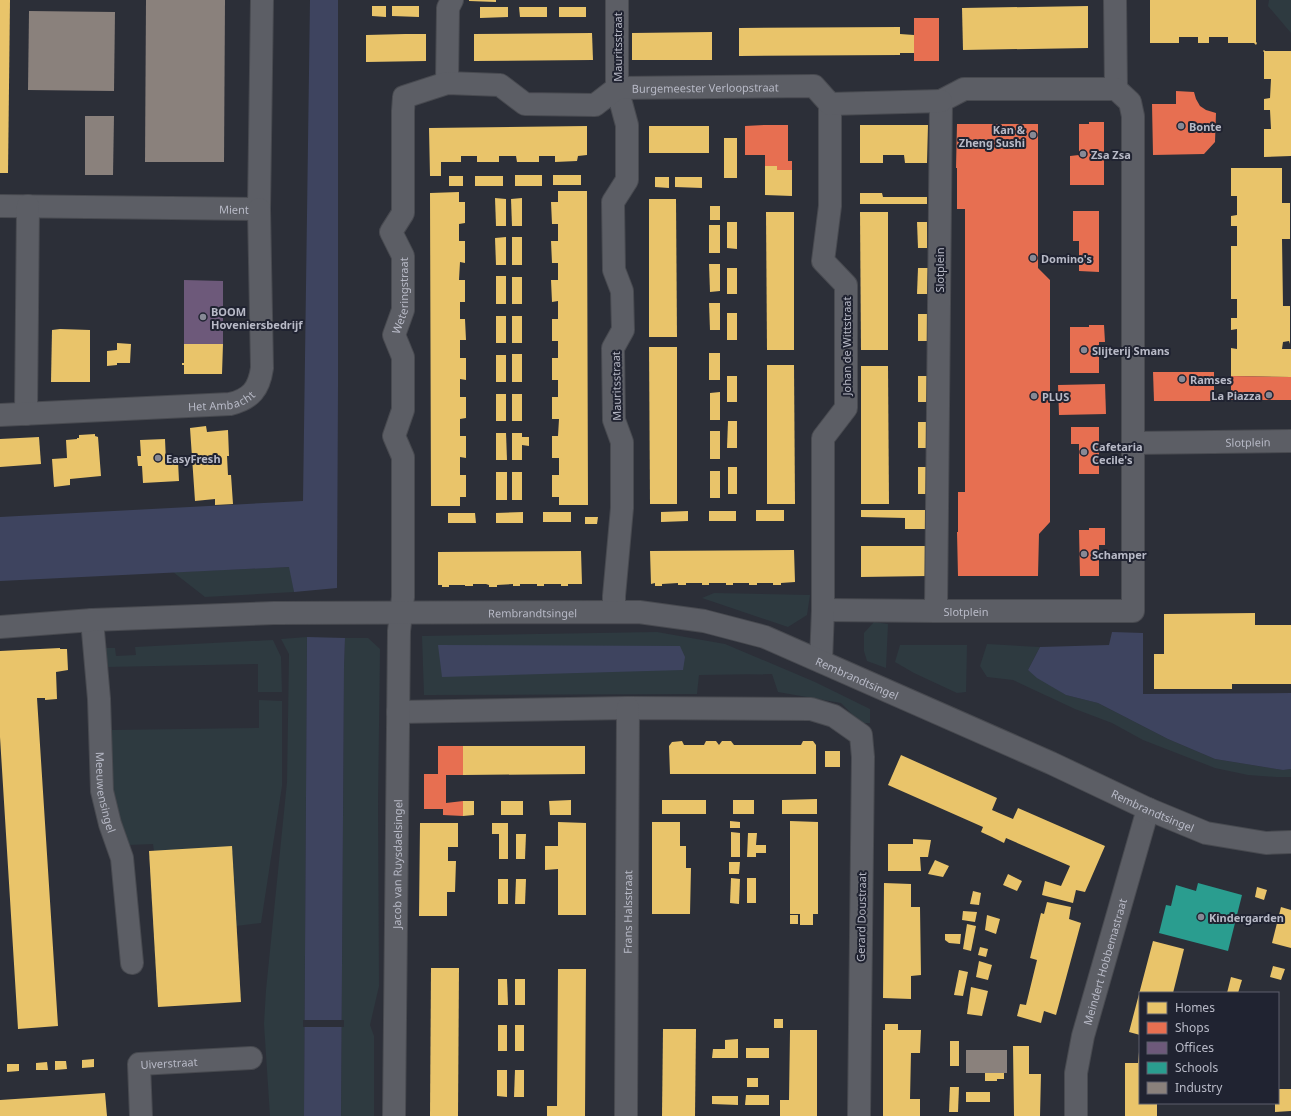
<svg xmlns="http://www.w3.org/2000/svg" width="1291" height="1116" viewBox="0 0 1291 1116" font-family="'Noto Sans',sans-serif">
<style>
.green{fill:#2e3a40}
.water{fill:#3e445f}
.pier{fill:#2c2f38}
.homes{fill:#e9c46a}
.shops{fill:#e76f51}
.offices{fill:#6d597a}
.schools{fill:#2a9d8f}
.industry{fill:#8a817c}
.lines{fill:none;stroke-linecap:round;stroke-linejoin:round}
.minor-casing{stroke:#484a50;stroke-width:24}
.tertiary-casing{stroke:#484a50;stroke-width:24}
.minor{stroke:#5c5e65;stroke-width:22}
.tertiary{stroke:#5c5e65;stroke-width:22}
.poi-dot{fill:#878995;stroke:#202331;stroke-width:1.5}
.labels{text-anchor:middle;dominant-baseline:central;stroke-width:4;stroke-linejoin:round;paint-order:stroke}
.street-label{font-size:11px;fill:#b8bac7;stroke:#202331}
.poi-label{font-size:11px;font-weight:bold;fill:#b8bac7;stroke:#202331;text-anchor:start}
</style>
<rect width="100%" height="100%" fill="#2c2f38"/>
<g class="green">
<path d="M1269,0h22v33l-23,-27z"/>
<path d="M290,567l4,25 -89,5 -32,-25z"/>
<path d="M714,593l96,2 -3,20 -19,12 -86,-29z"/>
<path d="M874,622l14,2 -2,44 -19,-7 -3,-10v-18z"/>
<path d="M657,632l68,12 90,38 55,27v14h-9l-20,-20 -63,-11 -6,-18 -73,1 -2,19 -273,1 -2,-59z"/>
<path d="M307,637l-3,479h-34l-6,-92 2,-34 21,-208 2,-128 -8,-15z"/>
<path d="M345,638h23l12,11 -2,155 1,182 -9,39 4,11v80h-33l3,-449z"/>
<path d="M273,640l8,17 1,35h-24v-28l-152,3v-19h9l1,8 20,-1 -1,-8z"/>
<path d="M987,644l53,3 -12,23 38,25 32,8 70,36 47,20 68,11 8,-1v8h-15l-28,-2 -33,-7 -72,-28 -31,-17 -37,-14 -62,-29 -26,-3 -7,-11z"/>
<path d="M900,645h67l-1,47 -9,1 -43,-20 -19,-11z"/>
<path d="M259,700l23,1v85l-21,137 -25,3 -82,-75 -1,-7 -24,1 -17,-33 -1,-82 148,-2z"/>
</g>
<g class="water">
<path d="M310,0h28v386l-1,202 -43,4 -5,-25 -289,14v-64l303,-16z"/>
<path d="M1112,632l31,1v61l148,-1v76l-8,1 -68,-11 -47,-20 -70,-36 -32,-8 -29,-17 -9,-8 12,-23 69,-2z"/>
<path d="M307,637l38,1 -1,29 -3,449h-37z"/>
<path d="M438,645l242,1 5,11 -2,13 -241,7z"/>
</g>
<rect class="pier" x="303" y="1020" width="41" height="7"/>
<g class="homes">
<path d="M0,0h10l-2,173h-8z"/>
<path d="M469,0h27v2l-27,-1z"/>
<path d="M1150,0h106v42l1,1 -1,2 -2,-2h-26v-6h-19v6h-11v-6h-19v6h-29z"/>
<path d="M372,6h14v11l-14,-1z"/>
<path d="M392,6h27v11l-27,-1z"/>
<path d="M1088,6v42l-125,2 -1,-42z"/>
<path d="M480,7h28v10l-28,1z"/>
<path d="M519,7h28v10h-27z"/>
<rect x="559" y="7" width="27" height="10"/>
<path d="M900,27v7l14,1v18h-14v2l-161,1v-28z"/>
<path d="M712,32v28h-80v-27z"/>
<path d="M592,33l1,27 -119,1v-27z"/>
<path d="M405,34h21v27l-60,1v-27z"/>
<path d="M1264,50l1,1h26v105l-27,1v-28h7l-1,-19h-6v-11l6,-1 1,-19h-7v-27l-1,-1z"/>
<path d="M860,125h68l-1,38h-22l-1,-8h-21v8h-23z"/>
<path d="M587,126v29l-9,1 -1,5 -22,1v-6h-16v6h-22l-1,-6h-17v6h-22v-6h-16v6h-20v14h-11l-1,-48z"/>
<rect x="649" y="126" width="60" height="27"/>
<rect x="724" y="138" width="13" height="40"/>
<path d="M765,166h12v4h15v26l-27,-1z"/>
<path d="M1231,168h51v35h8v36h-8l1,67h7v38l-1,-3 -6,1 -1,7h9v28l-60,-1v-28l6,1v-20l-6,1v-12h6v-19h-6v-53h6v-20h-6v-10l6,-1v-19h-6z"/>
<rect x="515" y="175" width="27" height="11"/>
<rect x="553" y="175" width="28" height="10"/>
<rect x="449" y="176" width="14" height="10"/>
<rect x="475" y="176" width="28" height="10"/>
<path d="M655,177h14v11l-14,-1z"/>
<path d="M675,177h27v11l-27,-1z"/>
<path d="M558,191h29l1,314h-29v-8h-7v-22h7v-17h-7v-22h6l1,-17h-7v-22h6v-17h-6v-22h6v-17h-6v-22h6v-18l-6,1 -1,-22h7v-17h-6l-1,-22h7v-17h-6l-1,-22h7z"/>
<path d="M459,192v10h6v21l-6,1v17h6v22l-5,-1 -1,18h6v22h-5v17h5l1,21h-6v18h6v22l-6,-1v18h6v21l-6,1v17h6v22l-6,-1v18h6v22h-6v9h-29l-1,-313z"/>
<path d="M860,193h22l1,4h44v7h-67z"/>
<path d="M495,198l11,1v27h-10z"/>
<path d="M522,198v28h-10l-1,-27z"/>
<path d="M649,199h27l1,138h-28z"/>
<rect x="710" y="206" width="10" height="14"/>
<path d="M766,212h28v138h-27z"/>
<path d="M860,212h28v138h-27z"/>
<path d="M727,222h10v27l-10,-1z"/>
<path d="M917,222h10v26h-9z"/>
<rect x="709" y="225" width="11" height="28"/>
<path d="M506,237v28h-10l-1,-27z"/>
<rect x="512" y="237" width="10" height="28"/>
<path d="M709,264h11v27l-10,1z"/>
<rect x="727" y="268" width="10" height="26"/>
<path d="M918,268h10l-1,26h-10z"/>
<rect x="496" y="276" width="10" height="28"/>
<rect x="512" y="277" width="10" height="27"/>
<path d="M709,303h11v27h-10z"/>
<rect x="727" y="313" width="10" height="27"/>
<rect x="918" y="314" width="10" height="27"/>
<rect x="496" y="316" width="10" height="27"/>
<rect x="512" y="316" width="10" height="27"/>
<path d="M60,329l30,1v52h-39l1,-52z"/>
<path d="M117,343l14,1 -1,19h-13v2l-10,1v-15l10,-1z"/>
<path d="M184,344h39l-1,30h-38v-9h-2v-2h2z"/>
<path d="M649,347h28v157h-27z"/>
<rect x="709" y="353" width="11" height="27"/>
<rect x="512" y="354" width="10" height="28"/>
<rect x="496" y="355" width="10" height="27"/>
<path d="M767,365h27l1,139h-28z"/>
<path d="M861,366h27l1,138h-28z"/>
<rect x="727" y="376" width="10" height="26"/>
<rect x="918" y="376" width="10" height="26"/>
<path d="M720,392v28h-10v-27z"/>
<rect x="496" y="394" width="10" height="27"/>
<rect x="512" y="394" width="10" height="27"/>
<path d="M728,421h9v27h-10z"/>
<rect x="918" y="422" width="10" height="26"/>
<path d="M206,426l1,6 21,-2 1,26h-2l1,19h3l2,29 -18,1v-6l-20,2 -5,-73z"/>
<rect x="710" y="431" width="10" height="28"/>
<path d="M496,433h10l1,27h-11z"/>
<path d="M512,433h10v4h7v9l-7,-1v15h-10z"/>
<path d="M95,434v2l3,1 3,39 -31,3v6l-16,2 -2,-28 15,-1 -1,-18 11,-1v-1h2v-3z"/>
<path d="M39,437l2,27 -41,3v-28z"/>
<path d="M165,439l1,23 12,-1 1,20 -36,2 -1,-17h-4l-1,-10h4l-1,-16z"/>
<rect x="728" y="467" width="9" height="27"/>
<rect x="918" y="467" width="10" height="27"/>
<rect x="710" y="471" width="10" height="27"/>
<rect x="496" y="472" width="11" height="28"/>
<rect x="512" y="472" width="10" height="28"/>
<rect x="756" y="510" width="28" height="11"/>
<path d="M861,510h67v19h-23v-11l-44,-1z"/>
<path d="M688,511v10l-27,1v-10z"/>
<rect x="709" y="511" width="27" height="10"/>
<path d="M523,512v11h-27v-10z"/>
<rect x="543" y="512" width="28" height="10"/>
<path d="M448,513h27l1,10h-28z"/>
<path d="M585,517h13l-1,7h-12z"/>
<path d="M861,546h67v30l-67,1z"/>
<path d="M794,550l1,32 -14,1v2h-8v-2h-16v2h-8v-2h-16v2h-7v-2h-17v2h-7v-2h-16v2h-8v-2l-16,1v2h-7v-3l-4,1 -1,-33z"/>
<path d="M581,551l1,33h-14v2h-7v-2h-17v2h-7v-2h-17v2h-7v-2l-16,1v2h-8v-2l-3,-1h-13v2h-8v-1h-16v2h-7v-2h-4v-33z"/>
<path d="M1255,613v12h36v59h-59v5h-78v-35h10v-40z"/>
<path d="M60,648v1h7l1,21 -12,2 1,27 -12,1v-2h-8l21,328 -40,3 -18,-292v-86z"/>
<path d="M682,741l2,4h20l2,-4h10l3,4 3,-4h9l3,4h67l2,-4h10l3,4v29h-146l-1,-28 3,-4z"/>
<path d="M463,746h122v28l-122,1z"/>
<rect x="825" y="751" width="15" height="16"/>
<path d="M901,755l96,43 -5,12 21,9 5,-11 87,38 -20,46 -9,-2 -3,13 -31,-8 3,-14 16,5 9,-20 -64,-28 -2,5 -12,-6 -11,-5 2,-5 -95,-42z"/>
<path d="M817,799v15h-35v-14z"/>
<path d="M571,800v15h-21l-1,-14z"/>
<rect x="662" y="800" width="44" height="14"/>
<rect x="733" y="800" width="21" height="14"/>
<path d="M463,801h11v14l-11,1z"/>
<rect x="501" y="801" width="22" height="14"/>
<path d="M730,821l10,1v6h-10z"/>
<path d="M790,821l28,1v92h-5v11h-13v-11h-10z"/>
<path d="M558,822l28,1v92h-28v-46l-13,1v-24h13z"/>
<path d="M652,822h28v24h6v22h5l-1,46h-38z"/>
<path d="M420,823h38v24h-10v14h8l-1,31h-8v24h-28z"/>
<path d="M492,823h16v36h-9v-25h-7z"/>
<path d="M731,832l9,1v24h-9z"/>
<path d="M748,833h9l-1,12h10v8h-10v4h-9z"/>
<path d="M516,834h10l-1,25h-9z"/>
<path d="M913,839l18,1 -3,17h-8l1,14h-33v-27h25z"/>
<path d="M232,846l9,156 -83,5 -9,-156z"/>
<path d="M935,860l14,6 -6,11 -15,-3z"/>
<path d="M729,862h11l-1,12h-10z"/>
<path d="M1008,874l14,7 -5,10 -14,-6z"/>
<path d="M731,878l9,1 -1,25 -9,-1z"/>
<rect x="747" y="878" width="9" height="25"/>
<rect x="498" y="879" width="10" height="25"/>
<path d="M516,879h10l-1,25h-10z"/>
<path d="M884,883l27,1v23h9l1,68 -10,1v23l-28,-1z"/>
<path d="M1257,887l10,3 -3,10 -9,-3z"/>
<path d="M973,891l8,2 -2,12 -9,-1z"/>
<path d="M1047,902l24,5 -2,12 12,4 -25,92 -12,-4 -3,12 -24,-7 3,-12 6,1 11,-45 -7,-2 11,-45 3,1z"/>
<path d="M1281,907l10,3v38l-19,-5z"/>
<path d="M963,911l14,1 -2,10 -13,-2z"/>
<rect x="790" y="915" width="8" height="9"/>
<path d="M987,915l13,4 -4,15 -11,-4z"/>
<path d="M967,924l9,2 -5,25 -8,-2z"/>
<path d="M945,934h16l-1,10 -11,-1 -4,-3z"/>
<path d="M1153,941l31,8 -11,44h-33v42l-11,-3z"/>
<path d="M980,947l8,2 -2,8 -8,-2z"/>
<path d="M979,961l13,4 -4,15 -12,-3z"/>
<path d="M1273,966l12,3 -4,11 -11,-3z"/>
<path d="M431,968h28l-1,148h-28z"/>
<path d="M558,969h28l-1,147h-38v-10h10z"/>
<path d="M959,970l9,2 -5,24 -9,-1z"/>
<path d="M1231,977l11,3 -4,13h-11z"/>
<path d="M498,979h9l1,26h-10z"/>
<rect x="515" y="979" width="10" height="26"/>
<path d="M971,987l17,4 -6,25 -15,-2z"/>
<rect x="774" y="1019" width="9" height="9"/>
<path d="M885,1024h13v6h23l-1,23h-9l-1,46h10v17h-37v-86h2z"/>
<rect x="498" y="1025" width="9" height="26"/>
<rect x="515" y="1025" width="9" height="26"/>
<path d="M663,1029h33l-1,87h-33z"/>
<path d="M790,1030h27v86h-37v-16h9z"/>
<path d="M738,1039v19h-26l1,-9h12v-9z"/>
<rect x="950" y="1041" width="9" height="25"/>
<path d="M1013,1046h16v28h12l-1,42h-26z"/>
<rect x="746" y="1048" width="23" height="10"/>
<path d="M1139,1052l1,51h17v13h-32v-53h13z"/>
<path d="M94,1059v8l-12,1v-8z"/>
<path d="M55,1061h11l1,8 -12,1z"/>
<path d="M47,1062l1,8h-12v-7z"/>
<path d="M7,1064h12v7l-12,1z"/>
<path d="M497,1070h10v27l-10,-1z"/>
<path d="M515,1070h9v27h-10z"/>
<path d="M985,1073h19v6h-7v2h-12z"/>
<rect x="747" y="1078" width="11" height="9"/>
<path d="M950,1087h9l-1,25h-9z"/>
<path d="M1278,1089h13v22l-16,1v-9h3z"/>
<rect x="966" y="1092" width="24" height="10"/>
<path d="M105,1093l2,23h-107v-16z"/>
<path d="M746,1095h23v10h-24z"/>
<path d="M712,1096h26v9l-26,-1z"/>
</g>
<g class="shops">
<rect x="914" y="18" width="25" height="43"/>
<path d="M1176,91l18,1 2,7 4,7 6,4 10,3 -1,29 -11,12 -51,1 -1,-51h24z"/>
<path d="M1089,122h15v63h-34v-29l9,-1v-31h10z"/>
<path d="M957,124h81v144l12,12v242l-11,12 -1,42h-80l-1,-44h1v-40h7v-283h-8v-41h-1z"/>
<path d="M764,125h24v36h4v9h-15v-4h-12v-11h-20v-29z"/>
<path d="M1073,211h26v61l-20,-1v-30h-6z"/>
<path d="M1089,325h15l1,17h-6v31h-29v-46h19z"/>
<path d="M1153,372h61v29h-60z"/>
<path d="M1231,376l60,1v23h-60z"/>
<path d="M1105,384l1,30 -47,1 -1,-30z"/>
<path d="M1071,427h28v47h-20v-30h-8z"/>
<path d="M1089,528h16v17h-6v31h-19l-1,-46h10z"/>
<path d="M438,746h25v29h-17v28l17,-2v15l-20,-1v-6h-19v-35h14z"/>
</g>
<path class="offices" d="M184,280l39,1v63h-39z"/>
<path class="schools" d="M1198,883l44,12 -14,56 -69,-18 7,-28 5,1 5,-21 20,6z"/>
<g class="industry">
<path d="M146,0h79l-1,162h-79z"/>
<path d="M29,11l86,1 -1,79 -86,-1z"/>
<path d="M85,116h29l-1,59h-28z"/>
<rect x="966" y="1050" width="41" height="23"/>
</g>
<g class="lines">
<g class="minor-casing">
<g id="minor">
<path d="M1115,0l1,89"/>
<path d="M447,83l1,-75 4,-8"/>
<path id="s1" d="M0,206l259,3 3,-209"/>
<path d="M26,414l2,-208"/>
<path id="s2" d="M0,415l230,-11c21,-5 29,-15 32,-36l-3,-159"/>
<path id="s3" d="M1134,443l157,-2"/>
<path id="s4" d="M823,610l113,1h197v-495l-3,-14 -14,-13h-152l-23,12 -5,510"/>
<path d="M614,612v-16l8,-88v-66l-8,-22 -1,-72 10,-18 -1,-39 -8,-21 -1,-68 14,-22v-55l-10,-37v-88"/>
<path id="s5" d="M92,620l7,79 3,92 8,33 12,34 10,105"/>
<path d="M821,661l2,-51v-172l23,-30v-123l-23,-24 7,-55v-102"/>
<path d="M398,712l230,-4 183,1 23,7 27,19 2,22 -4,359"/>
<path id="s6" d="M141,1116l-2,-52 112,-6"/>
<path id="s7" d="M394,1116l5,-485 4,-34v-140l-9,-21 9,-26v-53l-9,-22 9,-25v-54l-12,-24 12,-19v-102l1,-14 43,-14 53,2 25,19 70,1 22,-17 197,-2 16,18 111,-3"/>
<path id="s8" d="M626,1116l2,-408"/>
<path id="s9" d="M1076,1116v-43l7,-37 65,-227"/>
</g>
</g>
<g class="tertiary-casing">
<g id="tertiary">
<path id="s10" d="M0,627l92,-7 182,-7 365,-1 65,9 61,16 286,126 97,46 58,24 60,10 25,-1"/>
</g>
</g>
<use href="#minor" class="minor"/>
<use href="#tertiary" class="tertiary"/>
</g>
<g class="poi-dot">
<circle cx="1181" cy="126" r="4"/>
<circle cx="1033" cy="135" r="4"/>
<circle cx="1083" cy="154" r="4"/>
<circle cx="1033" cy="258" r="4"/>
<circle cx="203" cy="317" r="4"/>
<circle cx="1084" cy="350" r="4"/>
<circle cx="1182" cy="379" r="4"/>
<circle cx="1269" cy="395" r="4"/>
<circle cx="1034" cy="396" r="4"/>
<circle cx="1084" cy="452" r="4"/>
<circle cx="158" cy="458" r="4"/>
<circle cx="1084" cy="554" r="4"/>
<circle cx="1201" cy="917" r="4"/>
</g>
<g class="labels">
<g class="street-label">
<text transform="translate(617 47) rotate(-90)">Mauritsstraat</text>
<text stroke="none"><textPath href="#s7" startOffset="1348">Burgemeester Verloopstraat</textPath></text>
<text stroke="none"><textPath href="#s1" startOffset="234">Mient</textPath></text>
<text transform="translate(939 270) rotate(-90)">Slotplein</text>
<text stroke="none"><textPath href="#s7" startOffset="827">Weteringstraat</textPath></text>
<text transform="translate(846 346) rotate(-90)">Johan de Wittstraat</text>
<text transform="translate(616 386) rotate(-91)">Mauritsstraat</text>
<text stroke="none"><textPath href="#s2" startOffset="222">Het Ambacht</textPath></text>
<text stroke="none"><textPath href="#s3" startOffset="114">Slotplein</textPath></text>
<text stroke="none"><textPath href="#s4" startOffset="143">Slotplein</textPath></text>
<text stroke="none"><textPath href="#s10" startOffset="533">Rembrandtsingel</textPath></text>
<text stroke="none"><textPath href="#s10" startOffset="869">Rembrandtsingel</textPath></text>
<text stroke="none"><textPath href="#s5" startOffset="173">Meeuwensingel</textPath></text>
<text stroke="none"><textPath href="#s10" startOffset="1193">Rembrandtsingel</textPath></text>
<text stroke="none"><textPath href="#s7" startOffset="252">Jacob van Ruysdaelsingel</textPath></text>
<text stroke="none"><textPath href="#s8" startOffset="204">Frans Halsstraat</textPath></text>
<text transform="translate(861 917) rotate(-89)">Gerard Doustraat</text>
<text stroke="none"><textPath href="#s9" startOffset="158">Meindert Hobbemastraat</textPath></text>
<text stroke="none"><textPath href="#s6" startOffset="82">Uiverstraat</textPath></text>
</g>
<g class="poi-label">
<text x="1189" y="126">Bonte</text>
<text x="1025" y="129" text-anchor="end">Kan &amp;<tspan x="1025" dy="13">Zheng Sushi</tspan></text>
<text x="1091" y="154">Zsa Zsa</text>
<text x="1041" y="258">Domino's</text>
<text x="211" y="311">BOOM<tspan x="211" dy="13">Hoveniersbedrijf</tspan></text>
<text x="1092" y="350">Slijterij Smans</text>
<text x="1190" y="379">Ramses</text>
<text x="1261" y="395" text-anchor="end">La Piazza</text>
<text x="1042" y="396">PLUS</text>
<text x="1092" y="446">Cafetaria<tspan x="1092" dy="13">Cecile's</tspan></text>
<text x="166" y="458">EasyFresh</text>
<text x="1092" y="554">Schamper</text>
<text x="1209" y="917">Kindergarden</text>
</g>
</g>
<rect x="1139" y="992" width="140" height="112" fill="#202331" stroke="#5d5f6d"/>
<rect x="1147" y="1002" width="20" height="12" fill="#e9c46a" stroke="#5d5f6d"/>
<text x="1175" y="1012" font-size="12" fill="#b8bac7">Homes</text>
<rect x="1147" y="1022" width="20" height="12" fill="#e76f51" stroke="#5d5f6d"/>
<text x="1175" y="1032" font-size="12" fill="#b8bac7">Shops</text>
<rect x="1147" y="1042" width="20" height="12" fill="#6d597a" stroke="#5d5f6d"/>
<text x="1175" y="1052" font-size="12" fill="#b8bac7">Offices</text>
<rect x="1147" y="1062" width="20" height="12" fill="#2a9d8f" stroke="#5d5f6d"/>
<text x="1175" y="1072" font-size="12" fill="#b8bac7">Schools</text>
<rect x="1147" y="1082" width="20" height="12" fill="#8a817c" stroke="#5d5f6d"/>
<text x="1175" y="1092" font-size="12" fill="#b8bac7">Industry</text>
</svg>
